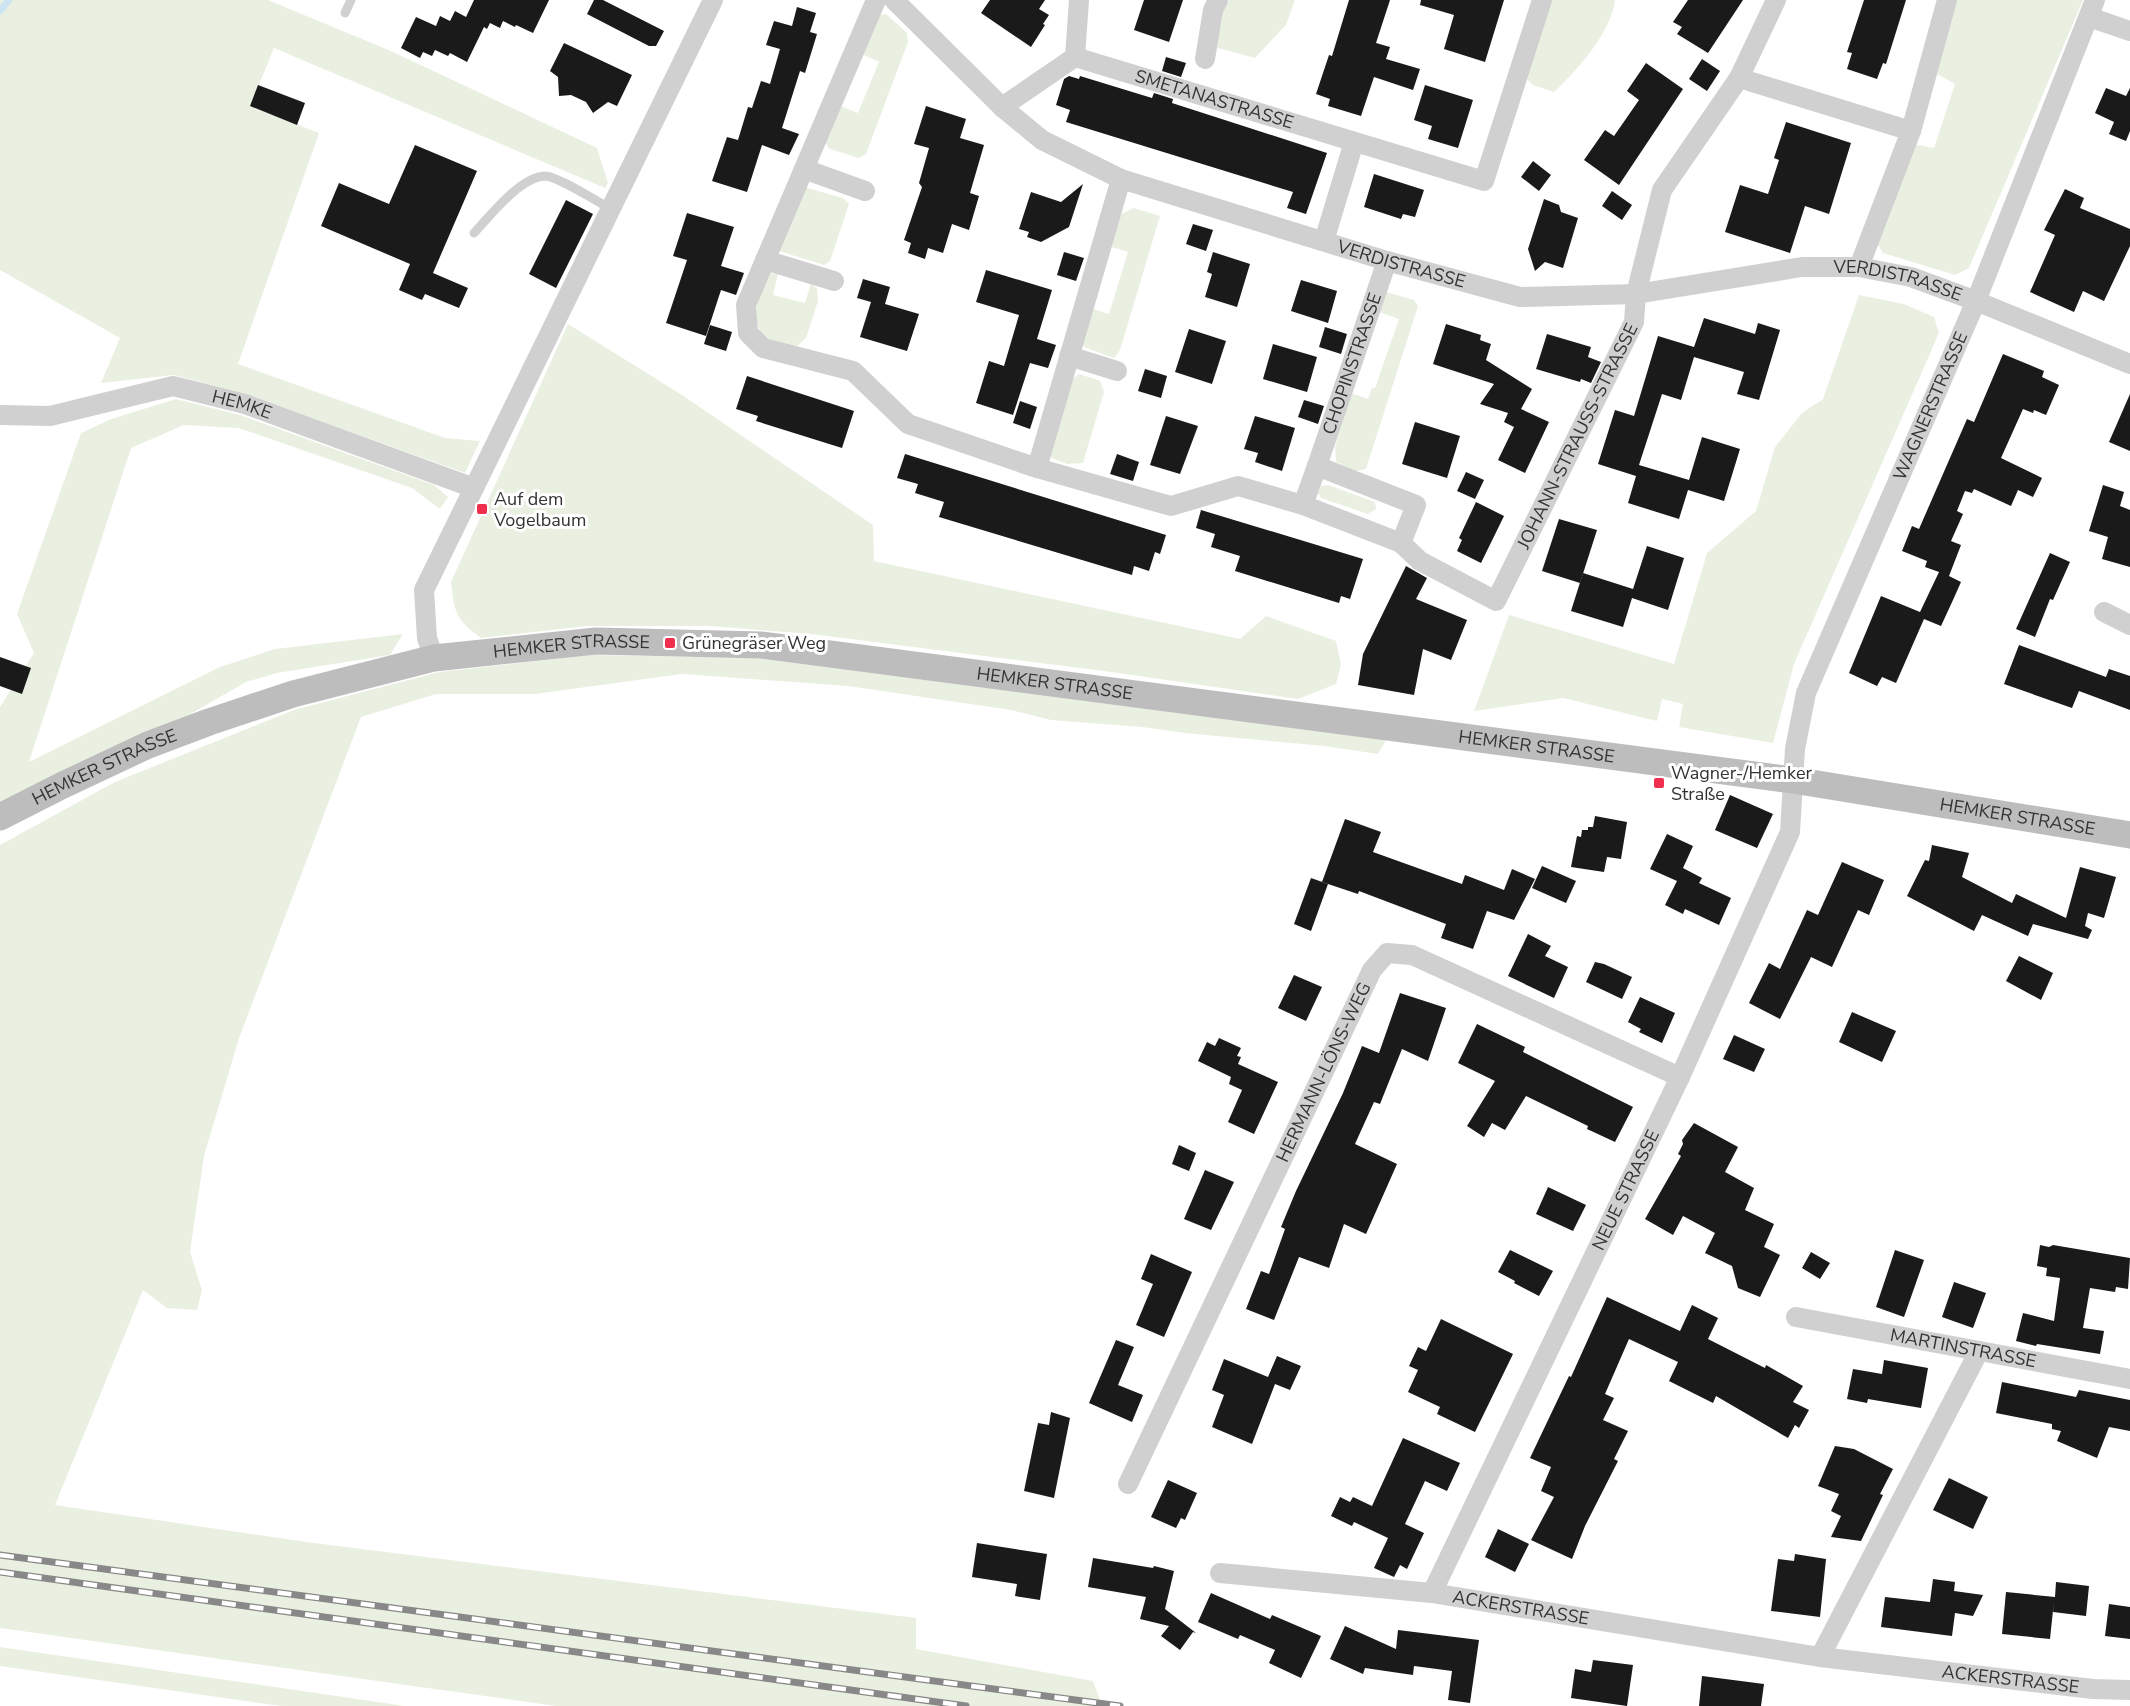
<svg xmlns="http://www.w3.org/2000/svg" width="2130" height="1706" viewBox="0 0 2130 1706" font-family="'Nunito Sans',sans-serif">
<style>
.green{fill:#eaf0e1}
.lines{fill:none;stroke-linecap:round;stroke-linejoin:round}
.stream{stroke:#cde5f0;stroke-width:7}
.building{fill:#1a1a1a}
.service{stroke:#d0d0d0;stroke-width:9}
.minor{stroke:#d0d0d0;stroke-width:20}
.secondary{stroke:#bdbdbd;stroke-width:27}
.rail-casing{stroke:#888;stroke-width:7}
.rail{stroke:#fff;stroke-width:4.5;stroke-dasharray:14;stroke-linecap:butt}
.poi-dot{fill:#f02e4e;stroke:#fff;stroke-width:2}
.labels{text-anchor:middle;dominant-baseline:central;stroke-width:6;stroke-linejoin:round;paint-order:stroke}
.street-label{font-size:18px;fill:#333;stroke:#fff}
.poi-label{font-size:18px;fill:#333;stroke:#fff;text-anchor:start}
</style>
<rect width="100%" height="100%" fill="#fff"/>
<g class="green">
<path d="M0,0h268l123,51 206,97 11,35 -3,5 -331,-140 -24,58 69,27 -81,231 207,74 35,3 -15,32 -217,-78 -74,-20 -73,8 19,-45 -120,-68z"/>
<path d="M1229,0h66l-9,25 -31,33 -37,-10 -4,-4 7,-28z"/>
<path d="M1549,0h66c-4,33 -38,70 -61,92l-21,-7 -7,-7z"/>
<path d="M1953,0h130l-114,268 -14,7 -72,-22 -6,-10 30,-95 10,-3 17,3 21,-64 -18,-10z"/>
<path d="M886,14l21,19 1,9 -42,112 -7,4 -29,-9 -6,-7 14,-37 20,8 21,-51 -19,-9 17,-37z"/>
<path d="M804,187l39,11 6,6 -19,57 -6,4 -45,-14z"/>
<path d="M1134,208l26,8 -40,134 -6,8 -30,-11 -4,-7 10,-32 19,6 19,-62 -19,-6 12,-32z"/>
<path d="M769,273l9,1 -5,21 32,8 6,-20 6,6 1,12 -12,37 -11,10c-8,-3 -21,-4 -28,-9 -20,-15 -7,-44 -2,-62z"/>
<path d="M1386,292l28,8 4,6 -52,163 -10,2 -20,-9 -1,-15 16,-54 17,6 4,-11h3l24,-69 -20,-7z"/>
<path d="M1859,295l45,9 30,13 5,16 -145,331 -21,79 -94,-16 4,-23 -21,-5 -5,22 -94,-23 -89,13 35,-96 165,49 33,-111 49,-42 19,-64 27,-34 21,-14z"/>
<path d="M568,324l114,71 191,130 1,36 366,78 26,-23 70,25 5,23 -5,20 -38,15 -194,-28 -293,-37 -102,-8h-122l-106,12c-25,-18 -27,-26 -30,-56z"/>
<path d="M1079,374l21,7 4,11 -21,71 -16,1 -18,-7 21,-76z"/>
<path d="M176,399l64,16 194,70 14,12 -8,12 -28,-21 -173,-60 -55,-3 -53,23 -102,314 191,-95 55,-18 128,-15 -13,21 -113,18 -31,9 -78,45 -168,75v-95l34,-54 -17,-39 64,-181 30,-14z"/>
<path d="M1328,485l47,17 1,7 -8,5 -47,-16 -3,-5 3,-7z"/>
<path d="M591,655l165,3 630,82 -8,14 -54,-8 -139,-13 -43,-6 -91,-7 -40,-10 -163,-24 -166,-12 -147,20h-99l-75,23 -122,321 -35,118 -14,96 12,38 -5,20 -30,-2 -24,-18 -88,215 251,37 610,76v31l177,32 9,25h-546l-556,-78v-783l115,-63 179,-72 145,-38z"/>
<path d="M0,1647l405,59h-124l-281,-40z"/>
</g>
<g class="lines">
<path class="stream" d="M0,11l9,-11"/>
</g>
<g class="building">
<path d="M474,0h75l-16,33 -17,-8 -1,2 -12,-6 -3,7 -10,-5 -3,6 -3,-2 -17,35 -17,-9 -2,3 -13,-6 -3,6 -9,-4 -3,6 -19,-10 15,-31 20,9 4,-10 10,5 5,-10 11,6z"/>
<path d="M594,0h9l61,31 -8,15h-7l-62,-32z"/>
<path d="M990,0h55l-6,9 10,6 -6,9 2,1 -14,22 -50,-34z"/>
<path d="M1144,0h39l-14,42 -35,-12z"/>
<path d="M1349,0h41l-14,43 14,4 -4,12 34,10 -7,21 -39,-13 -13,39 -33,-10 2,-7 -14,-5 13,-39 3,1z"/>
<path d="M1421,0h83l-19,62 -41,-13 10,-34 -34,-10z"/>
<path d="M1688,0h55l-35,53 -31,-19 5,-7 -9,-5z"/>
<path d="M1864,0h42l-20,64 -3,-1 -6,16 -30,-10 5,-16 -5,-1z"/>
<path d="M797,7l19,6 -6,19 7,2 -12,39 -5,-2 -18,57 17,6 -10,21 -27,-10 -15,47 -35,-11 15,-44 11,3 10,-33 4,1 9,-27 9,3 10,-35 -14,-4 8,-24 18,5z"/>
<path d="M564,43l68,32 -15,31 -9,-4 -15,11 -7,-11 -15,-7 -12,1 -1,-19 -8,-6z"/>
<path d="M1166,57l20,6 -5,14 -19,-6z"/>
<path d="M1702,59l18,12 -13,20 -18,-12z"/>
<path d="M1646,63l37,26 -64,96 -35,-25 21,-30 9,6 25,-36 -12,-9z"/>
<path d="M1069,76l10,3 1,-3 72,22 2,-5 19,6 -1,4 155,50 -21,61 -19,-6 6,-16 -227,-70 4,-12 -14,-5 8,-26z"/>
<path d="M258,85l47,18 -8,22 -47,-19z"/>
<path d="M1425,85l48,15 -15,48 -30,-9 4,-13 -18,-6z"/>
<path d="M2106,88l20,8 4,-8v43l-4,10 -17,-7 5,-12 -19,-9z"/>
<path d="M926,106l40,13 -6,19 24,7 -14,48 9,3 -10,34 -17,-6 -9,29 -15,-5 -3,11 -17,-6 3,-10 -7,-3 18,-53 -3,-4 10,-35 -15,-4z"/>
<path d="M1786,122l65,21 -22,71 -24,-8 -15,47 -65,-21 15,-47 28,9 11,-34 -5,-2z"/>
<path d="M415,145l62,26 -44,102 35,15 -9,20 -34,-14 -3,6 -23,-10 11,-26 -89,-38 18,-43 50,21z"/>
<path d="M1533,161l18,14 -12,16 -18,-14z"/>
<path d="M1374,174l50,16 -9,27 -12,-3 -2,5 -37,-12z"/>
<path d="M1083,184l-14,43 -28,15 -14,-5 2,-5 -10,-3 12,-37 30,10z"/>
<path d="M2065,189l19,9 -4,10 50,21v17l-26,55 -21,-10 -9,21 -44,-20 25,-57 -11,-5z"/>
<path d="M1612,191l20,14 -10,15 -20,-14z"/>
<path d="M1544,199l15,6 2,7 17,6 -15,50 -18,-6 -10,9 -7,-22z"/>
<path d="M566,200l27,14 -37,74 -27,-14z"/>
<path d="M687,213l47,14 -13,39 23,7 -8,22 -15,-5 -15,46 -40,-13 21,-63 -14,-4z"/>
<path d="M1193,224l20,6 -7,21 -20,-7z"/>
<path d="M1064,252l20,6 -8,23 -19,-6z"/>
<path d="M1213,252l37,12 -13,43 -32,-10 7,-23 -5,-2z"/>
<path d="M986,270l66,20 -15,49 19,6 -8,23 -18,-5 -17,52 -37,-12 13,-42 15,5 15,-51 -43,-13z"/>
<path d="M863,279l27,8 -5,17 34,10 -12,37 -47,-14 11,-35 -14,-4z"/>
<path d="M1301,280l36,11 -9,32 -37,-12z"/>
<path d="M1704,318l51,16 3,-11 22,7 -21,70 -22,-6 7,-22 -50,-15 -13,43 -19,-6 -23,71 50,15 13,-43 38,12 -16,52 -36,-11 -9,29 -51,-16 8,-27 -38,-12 17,-54 19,6 24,-80 36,11z"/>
<path d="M1446,324l35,11 -1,5 11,4 -5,16 46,29 -11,20 28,13 -24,51 -27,-13 16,-33 -10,-5 4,-9 -28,-9 14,-20 -61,-20z"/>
<path d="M710,325l22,7 -6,19 -22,-7z"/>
<path d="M1325,327l22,7 -6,20 -22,-7z"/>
<path d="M1189,329l37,12 -14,43 -37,-12z"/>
<path d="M1547,334l44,13 -3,10 13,5 -10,21 -10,-4 -1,3 -44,-13z"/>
<path d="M1273,344l44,13 -10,35 -44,-13z"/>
<path d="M2003,354l41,17 -2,6 17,8 -13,30 -12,-5 -1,3 -10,-4 -22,49 41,20 -9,19 -15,-7 -7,16 -37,-17 -2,4 -7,-2 -8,20 6,3 -12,27 10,4 -12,31 12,6 -8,18 -12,26 -17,-7 -28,64 -14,-6 -5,9 -28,-13 32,-77 39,16 19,-40 -14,-5 2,-6 -25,-10 10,-25 7,3 48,-110 7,3z"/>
<path d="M1145,369l22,7 -6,22 -23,-7z"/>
<path d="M747,376l107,35 -12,37 -86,-27 2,-5 -22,-7z"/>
<path d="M2130,394v57l-21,-9z"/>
<path d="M1304,400l20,6 -6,18 -20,-7z"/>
<path d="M1020,401l17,6 -7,22 -17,-6z"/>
<path d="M1166,416l32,10 -18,48 -30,-9z"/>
<path d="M1255,416l40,12 -13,43 -27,-9 3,-9 -14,-4z"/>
<path d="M1415,422l45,14 -13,42 -45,-14z"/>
<path d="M905,454l261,81 -6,19 -5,-2 -6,19 -15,-5 -2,9 -193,-58 5,-15 -29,-9 3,-9 -21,-6z"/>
<path d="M1117,454l22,8 -6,19 -23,-7z"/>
<path d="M1466,472l18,8 -9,19 -18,-8z"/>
<path d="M2103,485l21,7 -4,14 10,4v57l-28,-8 6,-22 -19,-6z"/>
<path d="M1476,502l28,14 -23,47 -24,-12 5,-11 -3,-2z"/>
<path d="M1201,510l162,49 -13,40 -9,-3 -2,7 -104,-32 5,-15 -29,-9 4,-13 -19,-6z"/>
<path d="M1559,519l38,11 -17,53 -38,-12z"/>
<path d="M1647,546l37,12 -16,52 -36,-12 -9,29 -52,-16 12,-38 50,16z"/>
<path d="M2050,553l20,9 -17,38 -3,-1 -15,38 -19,-8z"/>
<path d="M1406,566l21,12 -11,21 51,21 -16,40 -28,-11 -9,46 -56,-10 5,-31z"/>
<path d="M2019,645l87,32 3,-8 21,7v34l-51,-19 -7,17 -68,-24z"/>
<path d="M0,657l31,11 -9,26 -22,-8z"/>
<path d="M1730,795l43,19 -16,34 -42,-18z"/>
<path d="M1595,816l32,6 -6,37 -14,-2 -3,15 -33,-5 6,-31 4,1 1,-7h6v-3h5z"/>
<path d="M1345,819l36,13 -8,20 89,32 3,-9 39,15 8,-21 23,10 -21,41 -27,-9 -14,38 -32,-11 5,-14 -87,-33 -1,3 -36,-12z"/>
<path d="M1667,834l26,12 -10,22 19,10 -3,5 32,15 -12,27 -34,-16 -2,5 -18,-9 12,-24 -27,-12z"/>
<path d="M1932,845l37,8 -7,24 50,26 4,-9 50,24 14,-51 36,10 -12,41 -16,-5 -3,13 7,4 -4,9 -55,-15 -5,12 -46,-21 -8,16 -67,-35 18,-36 4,1z"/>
<path d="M1842,862l42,18 -15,35 -11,-5 -26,57 -21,-10 -31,62 -31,-16 20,-40 11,6 27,-59 11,5z"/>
<path d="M1542,866l34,15 -10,22 -34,-15z"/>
<path d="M1311,878l17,6 -17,47 -17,-7z"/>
<path d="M1528,934l23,12 -6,10 23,11 -14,31 -46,-22z"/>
<path d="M2019,956l34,17 -12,27 -35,-19z"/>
<path d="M1595,962l9,2 28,13 -10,22 -36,-17z"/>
<path d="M1294,975l28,12 -16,34 -28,-13z"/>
<path d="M1400,993l46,15 -18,53 -26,-12 -22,55 -6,-2 -19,42 42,20 -31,70 -22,-10 -15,44 -30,-11 -25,63 -28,-11 15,-38 8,3 16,-45 -4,-2 15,-36 47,-98 19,-47 17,7z"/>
<path d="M1640,997l35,16 -13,30 -23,-11 2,-3 -13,-7z"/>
<path d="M1852,1012l44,19 -14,31 -43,-20z"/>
<path d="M1477,1024l48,23 -2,5 110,55 -18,35 -28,-13 1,-3 -62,-30 -21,34 -13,-7 -8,14 -17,-11 28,-45 -37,-18z"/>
<path d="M1734,1035l31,14 -11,23 -31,-13z"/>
<path d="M1219,1038l22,10 -4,8 4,1 -3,7 40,18 -24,52 -26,-12 14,-32 -13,-6 2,-7 -33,-16 9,-19 8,4z"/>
<path d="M1694,1123l44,24 -13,25 29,16 -9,22 29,14 -10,23 16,8 -20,42 -22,-9 -6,-22 -27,-13 10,-20 -32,-17 -10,19 -28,-16 36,-63 -3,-2 5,-10 -1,-4z"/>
<path d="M1179,1145l17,8 -7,18 -17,-7z"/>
<path d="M1205,1170l29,12 -23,48 -27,-11z"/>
<path d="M1548,1187l38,18 -13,26 -37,-17z"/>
<path d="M2040,1245l9,2 4,-2 77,13 -2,31 -12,-2 -1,5 -25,-4 -7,40 21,3 -4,23 -63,-10 -1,2 -20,-5 7,-28 31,8 6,-43 -14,-2 1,-8 -10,-2z"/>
<path d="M1510,1250l43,21 -14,25 -25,-13 1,-2 -17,-9z"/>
<path d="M1895,1250l29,10 -20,57 -28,-10z"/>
<path d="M1811,1252l19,11 -10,16 -18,-11z"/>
<path d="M1151,1254l41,18 -28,65 -28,-12 17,-41 -12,-5z"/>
<path d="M1954,1282l32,11 -13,35 -31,-11z"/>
<path d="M1607,1297l73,34 12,-26 26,13 -10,21 57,29 1,-3 37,21 -10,16 16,8 -10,18 -4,-3 -7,13 -72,-42 -3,7 -44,-22 9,-19 -49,-23 -24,55 9,4 -11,22 25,11 -14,28 4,2 -33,65 -13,33 -41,-19 23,-43 -13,-6 10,-24 -21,-9 39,-82 2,1z"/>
<path d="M1441,1319l72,35 -38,78 -38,-18 3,-7 -32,-15 10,-22 -9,-4 9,-19 8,4z"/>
<path d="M1116,1340l18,7 -16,38 25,10 -11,27 -43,-19z"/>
<path d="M1277,1356l24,10 -11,24 -15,-6 -23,60 -40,-17 12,-32 -12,-5 12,-31 44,18z"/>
<path d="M1884,1360l44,8 -7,40 -53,-9 -1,4 -20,-4 6,-30 29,5z"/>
<path d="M2002,1382l74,15 3,-7 51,10v31l-21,-4 -12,31 -40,-17 4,-10 -9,-2v-5l-56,-11z"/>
<path d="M1051,1412l19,6 -16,80 -30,-7 14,-68 11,2z"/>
<path d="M1403,1438l57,25 -13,28 -22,-10 -20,43 19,9 -17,36 -7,-4 -6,12 -20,-9 14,-30 -34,-16 -2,4 -21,-10 9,-19 10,5 3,-5 19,9z"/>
<path d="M1835,1446l19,3 39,20 -13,25 3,1 -22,46 -30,-4 10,-21 -10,-5 8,-17 -21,-8z"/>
<path d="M1949,1478l39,19 -15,32 -40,-19z"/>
<path d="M1168,1480l29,13 -12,27 -4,-2 -5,10 -25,-11z"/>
<path d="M1498,1529l31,15 -14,28 -30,-15z"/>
<path d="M977,1543l70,11 -7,46 -25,-4 2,-12 -45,-7z"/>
<path d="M1795,1554l31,5 -6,58 -49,-6 7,-52 16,2z"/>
<path d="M1093,1558l60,10 1,-2 20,5 -9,38 31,24 -3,-1 -13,18 -19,-14 8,-10 -29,-7 6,-22 -58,-10z"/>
<path d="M1933,1579l22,3 -1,9 29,4 -10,21 -18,-3 -3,23 -71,-9 4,-30 45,5z"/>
<path d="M2056,1582l33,4 -3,30 -33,-4 1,-11 -4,38 -48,-5 4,-42 49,5z"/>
<path d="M1211,1593l59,26 2,-4 49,21 -20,42 -32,-15 6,-13 -35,-15 -2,4 -40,-17z"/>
<path d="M2109,1604l21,3v32l-25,-3z"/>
<path d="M1345,1626l51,23 2,-19 81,10 -9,63 -22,-3 4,-29 -38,-5 -1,9 -48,-7 -2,6 -33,-15z"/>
<path d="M1593,1660l40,5 -6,41 -56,-8 4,-29 16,3z"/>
<path d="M1702,1676l62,8 -3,22h-62z"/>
</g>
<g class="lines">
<g class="service">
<path d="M345,13l6,-13"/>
<path d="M474,233c16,-17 46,-56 71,-57 12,0 53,26 66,33"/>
</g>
<g class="minor">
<path d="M876,0l-130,305 2,28 15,15 90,23 55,53 129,44 134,38 67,-20 65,19 98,38 15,-38 -99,-39 -14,39"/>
<path id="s1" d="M894,0l108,107 40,33 79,39 266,82 133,36 116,-3 166,-27h57l52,10 65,24 154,63"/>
<path d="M2089,17l41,14"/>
<path d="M1075,57l4,-57"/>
<path d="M1205,59l8,-49 5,-10"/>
<path d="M1739,78l172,53"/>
<path id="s2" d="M1002,107l73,-50 409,124 58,-181"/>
<path d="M804,169l61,22"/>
<path d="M1324,241l30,-99"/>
<path d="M765,260l69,21"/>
<path d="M1859,267l52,-136 36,-131"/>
<path d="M1069,356l48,15"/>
<path id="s3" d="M0,415l50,1 123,-30 72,18 229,84"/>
<path id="s4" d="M1317,466l70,-205"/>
<path d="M1037,468l84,-289"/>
<path id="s5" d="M1401,543l19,18 76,40 138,-279 2,-28 26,-104 77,-112 37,-78"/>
<path d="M2104,612l26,13"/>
<path d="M434,658l-7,-20 -3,-48 289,-590"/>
<path id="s6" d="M1796,1317l334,62"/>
<path id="s7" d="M1128,1484l244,-514 15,-17 25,2 268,122"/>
<path id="s8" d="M1220,1573l212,20 388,64 273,32 37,1"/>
<path id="s9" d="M1432,1593l248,-516 110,-245 5,-83 11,-56 170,-392 119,-301"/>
<path d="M1820,1657l159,-306"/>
</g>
<path class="secondary" id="s10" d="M0,817l63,-32 85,-40 61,-23 84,-28 141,-36 162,-17 165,4 1032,135 337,55"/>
<g class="rail-casing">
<g id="rail">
<path d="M0,1555l1120,151"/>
<path d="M0,1572l966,134"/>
</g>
</g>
<use href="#rail" class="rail"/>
</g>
<g class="poi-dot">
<rect x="476" y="503" width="12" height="12" rx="3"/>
<rect x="664" y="637" width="12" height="12" rx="3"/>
<rect x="1653" y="777" width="12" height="12" rx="3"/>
</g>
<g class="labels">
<g class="street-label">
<text stroke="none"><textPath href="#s2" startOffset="234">SMETANASTRASSE</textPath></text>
<text stroke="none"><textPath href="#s1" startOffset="585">VERDISTRASSE</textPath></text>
<text stroke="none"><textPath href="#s1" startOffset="1090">VERDISTRASSE</textPath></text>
<text stroke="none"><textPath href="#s4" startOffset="108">CHOPINSTRASSE</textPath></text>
<text stroke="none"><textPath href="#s3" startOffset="248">HEMKE</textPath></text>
<text stroke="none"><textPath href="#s9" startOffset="1294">WAGNERSTRASSE</textPath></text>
<text stroke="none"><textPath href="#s5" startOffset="296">JOHANN-STRAUSS-STRASSE</textPath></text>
<text stroke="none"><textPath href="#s10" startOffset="602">HEMKER STRASSE</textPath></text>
<text stroke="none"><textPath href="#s10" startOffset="1088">HEMKER STRASSE</textPath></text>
<text stroke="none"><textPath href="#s10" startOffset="1574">HEMKER STRASSE</textPath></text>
<text stroke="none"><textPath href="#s10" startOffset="116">HEMKER STRASSE</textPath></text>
<text stroke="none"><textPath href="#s10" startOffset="2060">HEMKER STRASSE</textPath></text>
<text stroke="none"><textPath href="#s7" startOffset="456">HERMANN-LÖNS-WEG</textPath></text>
<text stroke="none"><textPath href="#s9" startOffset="447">NEUE STRASSE</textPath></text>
<text stroke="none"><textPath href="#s6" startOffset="170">MARTINSTRASSE</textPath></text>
<text stroke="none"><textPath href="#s8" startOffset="303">ACKERSTRASSE</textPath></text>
<text stroke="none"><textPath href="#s8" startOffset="798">ACKERSTRASSE</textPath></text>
</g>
<g class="poi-label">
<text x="494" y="499">Auf dem<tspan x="494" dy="21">Vogelbaum</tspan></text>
<text x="682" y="643">Grünegräser Weg</text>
<text x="1671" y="773">Wagner-/Hemker<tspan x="1671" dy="21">Straße</tspan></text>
</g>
</g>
</svg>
